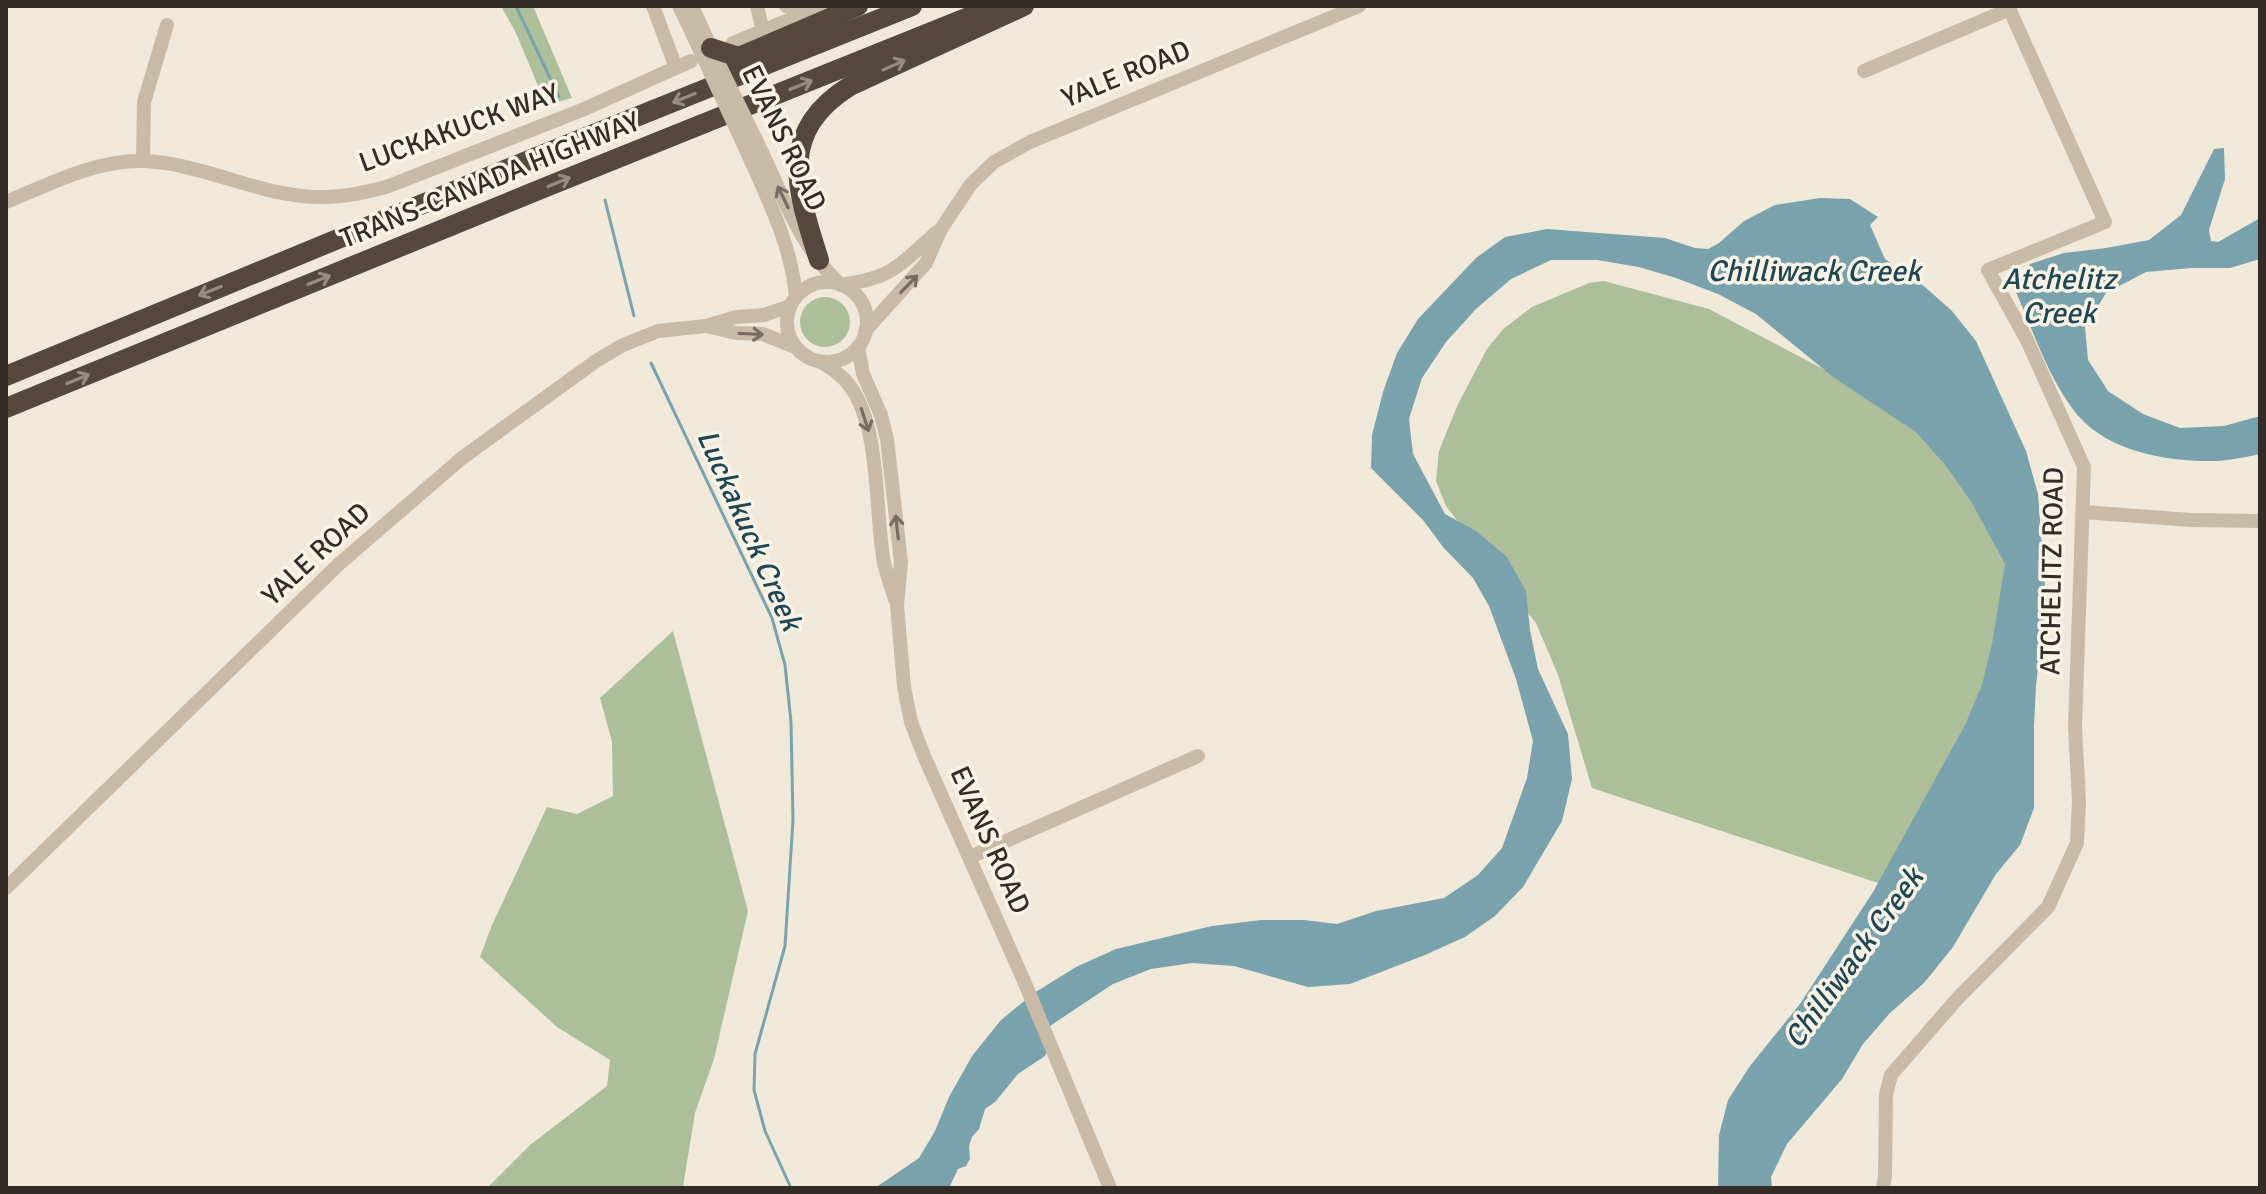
<svg xmlns="http://www.w3.org/2000/svg" width="2266" height="1194" viewBox="0 0 2266 1194" font-family="Signika,sans-serif">
<style>
.green{fill:#adbe9b}
.water{fill:#7aa2ac}
.lines{fill:none;stroke-linecap:round;stroke-linejoin:round}
.stream{stroke:#7aa2ac;stroke-width:3}
.minor{stroke:#c7bba7;stroke-width:14}
.highway{stroke:#55493e;stroke-width:20}
.minor-bridge{stroke:#c7bba7;stroke-width:14}
.highway-bridge{stroke:#55493e;stroke-width:20}
.oneway{stroke:#968d81}
.oneway2{stroke:#766d61}
.labels{text-anchor:middle;dominant-baseline:central;stroke-width:7;stroke-linejoin:round;paint-order:stroke}
.street-label{font-size:28px;fill:#342d27;stroke:#f8f3e6}
.water-label{font-size:30px;font-style:italic;fill:#1f4753;stroke:#f8f3e6}
</style>
<rect width="100%" height="100%" fill="#f0e9da"/>
<g class="green">
<path d="M501,6h32l39,92 -26,7 -30,-72z"/>
<path d="M1604,281l105,28 175,92 118,103 6,82 -13,103 -111,196 -292,-97 -34,-113 -22,-52 -90,-117 -10,-25 3,-30 19,-47 29,-55 16,-20 29,-22 57,-24z"/>
<circle cx="825" cy="322" r="25"/>
<path d="M673,631l75,280 -34,148 -19,54 -12,74 -196,1 43,-43 77,-59 3,-26 -53,-33 -77,-70 12,-32 55,-118 30,7 36,-18 -1,-54 -12,-44z"/>
</g>
<g class="water">
<path d="M2224,148l1,31 -16,51 2,11 7,1 42,-24v41l-30,9h-39l-45,4 -40,21 -21,34 3,33 20,31 35,23 37,14 44,-2 36,-10v38c-14,3 -29,6 -43,7 -50,1 -114,-9 -145,-53 -25,-34 -39,-77 -56,-116l14,-28 34,-11 42,-5 43,-8 32,-25 33,-66z"/>
<path d="M1820,198l30,1 28,18 -8,8 15,34 40,28 27,24 24,30 50,110 12,43 8,106 -10,85 -2,41v82l-14,37 -24,29 -43,73 -29,36 -35,31 -26,30 -21,35 -55,65 -16,33 1,11h-54l1,-53 9,-35 22,-34 50,-62 73,-112 92,-167 17,-40 10,-41 13,-80 -33,-61 -26,-37 -30,-34 -83,-55 -77,-63 -38,-20 -42,-16 -37,-11 -42,-7h-46l-40,19 -35,30 -30,33 -24,36 -13,41 4,35 32,60 31,17 31,26 19,34 4,39 8,39 30,65 4,45 -10,42 -39,66 -28,29 -30,21 -40,18 -75,29 -42,3 -74,-21 -42,-3 -41,6 -38,15 -63,42 -1,21 -4,9 -27,18 -23,28 -10,7 -6,20 -7,8 -3,9 1,13 -4,7 -8,3 -9,19h-74l44,-30 16,-27 14,-34 23,-41 29,-36 33,-27 42,-26 40,-18 96,-23 49,-6h43l33,4 39,-13 68,-13 34,-23 24,-27 25,-70 6,-37 -17,-62 -27,-73 -16,-28 -30,-31 -20,-27 -52,-52 1,-33 11,-43 14,-39 21,-34 58,-61 29,-21 42,-8 118,9 30,10 13,1 11,-6 25,-22 31,-16z"/>
</g>
<g class="lines">
<g class="stream">
<path d="M516,6l43,91"/>
<path d="M605,200l29,116"/>
<path d="M651,363l121,255 13,47 6,57 2,98 -8,126 -30,108 -1,36 11,41 26,57"/>
</g>
<g class="minor">
<path d="M653,6l23,62"/>
<path d="M679,6l13,27"/>
<path d="M692,6l19,42"/>
<path d="M757,6l6,25"/>
<path d="M786,6l24,5"/>
<path d="M733,43l90,-37"/>
<path d="M1864,71l146,-62"/>
<path d="M760,148c22,46 41,101 81,137"/>
<path d="M748,154c21,48 43,90 48,143"/>
<path d="M143,161l1,-59 23,-77"/>
<path d="M6,202c44,-18 91,-43 139,-41 61,3 117,37 179,36 22,0 44,-5 65,-11l193,-76 109,-49"/>
<circle cx="827" cy="322" r="40"/>
<path d="M841,285c54,-8 57,-19 96,-53"/>
<path d="M710,327l26,6 27,1 32,13"/>
<path d="M865,331l61,-68 15,-34 30,-45 23,-22 36,-20 329,-136"/>
<path d="M858,347l5,27 18,41 6,24 14,123 -4,43 7,82 7,35 13,34 100,225 86,207"/>
<path d="M819,361c9,5 17,10 25,18 38,39 30,131 40,184 3,12 7,24 11,36"/>
<path d="M2083,512l108,8 69,1"/>
<path d="M970,857l228,-101"/>
<path d="M6,888l333,-324 123,-106 134,-97 27,-16 35,-14 48,-5 30,-9 28,-2 26,-9"/>
<path d="M1883,1188l2,-12 1,-81 5,-20 66,-76 91,-92 29,-64 2,-42 -4,-74 9,-260 -57,-127 -39,-70 117,-48 -97,-216"/>
</g>
<g class="highway">
<path d="M724,65l15,-8 119,-51"/>
<path d="M819,260c-22,-70 -43,-128 31,-174l174,-80"/>
<path d="M6,376l528,-218 378,-152"/>
<path d="M6,408l540,-221 450,-181"/>
</g>
<g class="minor-bridge">
<path d="M692,33l56,121"/>
<path d="M711,48l49,100"/>
</g>
<path class="highway-bridge" d="M711,48l28,9"/>
</g>
<defs><path id="oneway-shaft" d="M-6 0H5M1.5-3L5.5 0L1.5 3" fill="none" stroke-width="1.6" stroke-linecap="round" stroke-linejoin="round" transform="scale(2)"/></defs>
<g class="oneway">
<use href="#oneway-shaft" transform="translate(894 65) rotate(-24)"/>
<use href="#oneway-shaft" transform="translate(801 85) rotate(-22)"/>
<use href="#oneway-shaft" transform="translate(684 98) rotate(158)"/>
<use href="#oneway-shaft" transform="translate(559 182) rotate(-22)"/>
<use href="#oneway-shaft" transform="translate(319 280) rotate(-22)"/>
<use href="#oneway-shaft" transform="translate(210 291) rotate(158)"/>
<use href="#oneway-shaft" transform="translate(78 379) rotate(-22)"/>
</g>
<g class="oneway2">
<use href="#oneway-shaft" transform="translate(783 197) rotate(-116)"/>
<use href="#oneway-shaft" transform="translate(909 284) rotate(-46)"/>
<use href="#oneway-shaft" transform="translate(751 334) rotate(3)"/>
<use href="#oneway-shaft" transform="translate(865 420) rotate(72)"/>
<use href="#oneway-shaft" transform="translate(897 527) rotate(-96)"/>
</g>
<g class="labels">
<g class="street-label">
<text transform="translate(1126 74) rotate(-22)">YALE ROAD</text>
<text transform="translate(459 128) rotate(-20)">LUCKAKUCK WAY</text>
<text transform="translate(784 138) rotate(64)">EVANS ROAD</text>
<text transform="translate(490 180) rotate(-22)">TRANS-CANADA HIGHWAY</text>
<text transform="translate(316 554) rotate(-43)">YALE ROAD</text>
<text transform="translate(2052 571) rotate(-89)">ATCHELITZ ROAD</text>
<text transform="translate(990 840) rotate(66)">EVANS ROAD</text>
</g>
<g class="water-label">
<text x="1814" y="271">Chilliwack Creek</text>
<text x="2059" y="279">Atchelitz<tspan x="2059" dy="34">Creek</tspan></text>
<text transform="translate(749 530) rotate(66)">Luckakuck Creek</text>
<text transform="translate(1854 958) rotate(-54)">Chilliwack Creek</text>
</g>
</g>
<rect width="2266" height="1194" fill="none" stroke="#342d27" stroke-width="16"/>
</svg>
